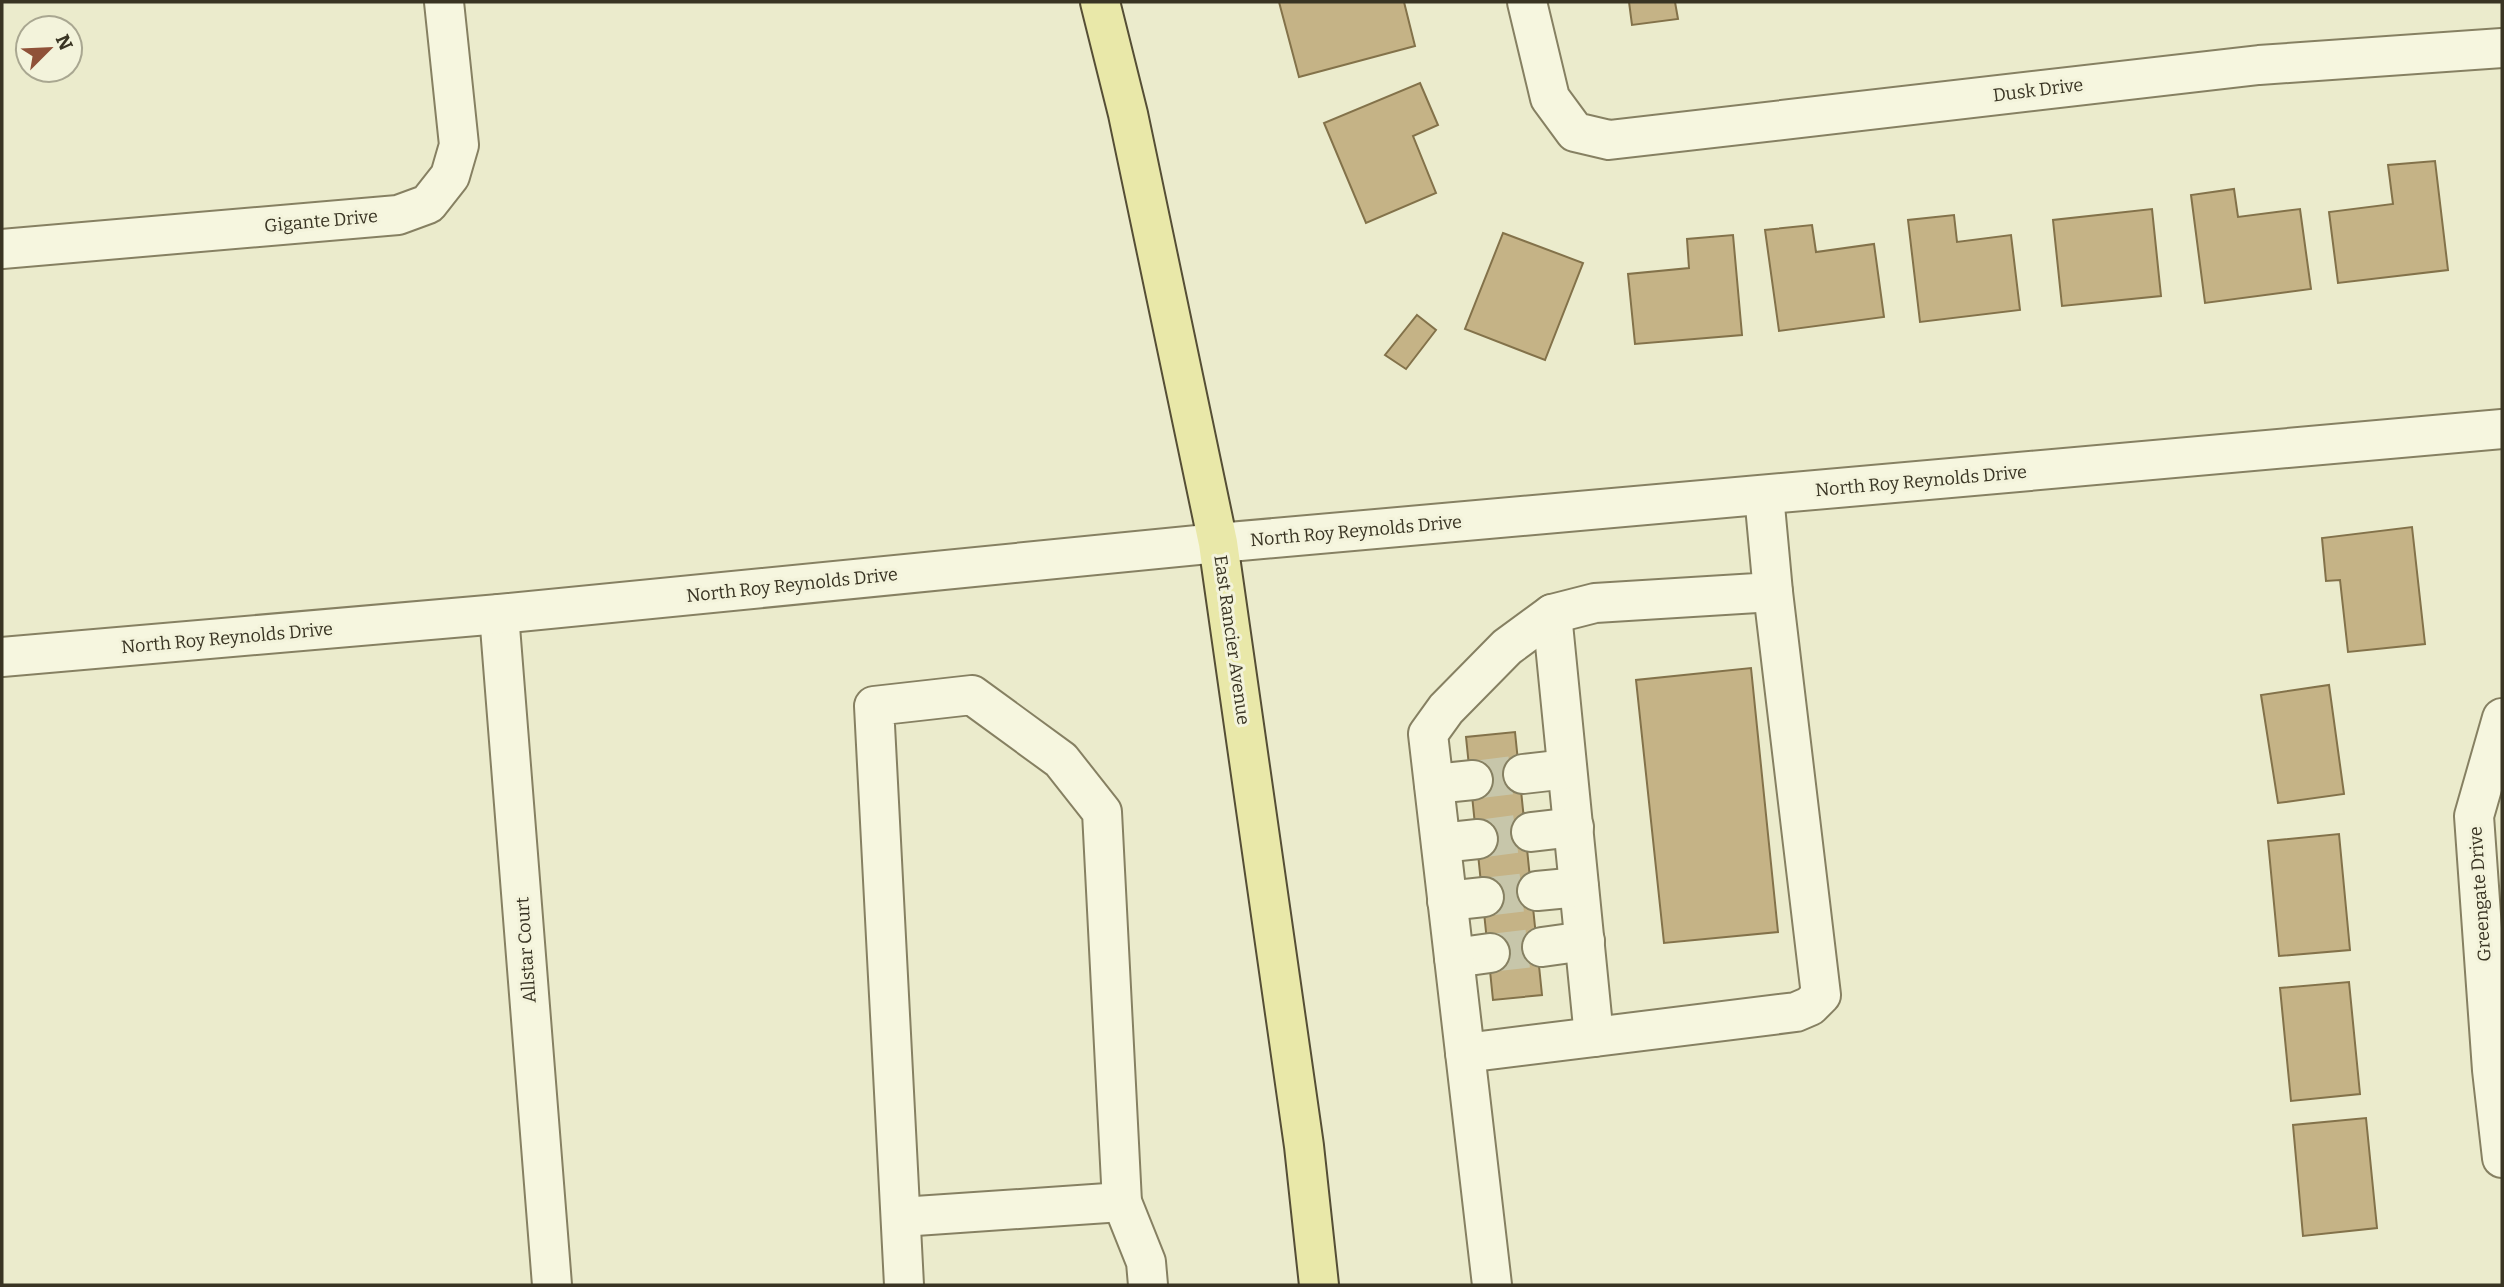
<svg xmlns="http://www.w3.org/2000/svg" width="2504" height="1287" viewBox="0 0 2504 1287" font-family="Bitter,serif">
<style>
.building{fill:#c5b386;stroke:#83724a;stroke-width:2}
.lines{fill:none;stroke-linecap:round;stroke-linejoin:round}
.minor-tunnel{stroke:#c7c6aa;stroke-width:38;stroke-dasharray:38 19;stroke-linecap:butt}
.minor-casing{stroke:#868062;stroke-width:42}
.major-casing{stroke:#554e35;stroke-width:42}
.minor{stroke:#f6f6df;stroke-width:38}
.major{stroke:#e9e8a9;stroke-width:38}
.labels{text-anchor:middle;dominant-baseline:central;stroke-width:6;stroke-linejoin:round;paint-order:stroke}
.street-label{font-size:18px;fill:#393423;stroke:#f3f3db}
</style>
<rect width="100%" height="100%" fill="#ebebcc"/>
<g class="building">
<path d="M1279,2h125l11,44 -116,31z"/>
<path d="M1629,2h46l3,17 -46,6z"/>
<path d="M1420,83l18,42 -25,11 23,57 -70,30 -42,-100z"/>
<path d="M2435,161l13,109 -110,13 -9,-71 64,-8 -5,-39z"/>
<path d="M2234,189l4,28 62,-8 11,80 -106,14 -14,-108z"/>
<path d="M2152,209l9,87 -99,10 -9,-86z"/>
<path d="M1954,215l3,27 54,-7 9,75 -100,12 -12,-102z"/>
<path d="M1812,225l4,27 58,-8 10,73 -105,14 -14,-101z"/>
<path d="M1503,233l80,30 -38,97 -80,-31z"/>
<path d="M1733,235l9,100 -107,9 -7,-70 61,-6 -2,-29z"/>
<path d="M1417,315l19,15 -30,39 -21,-14z"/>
<path d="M2412,527l13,117 -77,8 -8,-72 -14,1 -4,-43z"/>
<path d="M1751,668l27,264 -114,11 -28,-263z"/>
<path d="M2329,685l15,109 -66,9 -17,-108z"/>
<path d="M1515,732l27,263 -49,5 -27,-263z"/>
<path d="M2339,834l11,116 -71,6 -11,-115z"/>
<path d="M2349,982l11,112 -69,7 -11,-113z"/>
<path d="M2366,1118l11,110 -74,8 -10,-111z"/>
</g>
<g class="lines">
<g class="minor-tunnel">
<path d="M1473,780l50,-6"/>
<path d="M1478,839l53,-7"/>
<path d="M1484,897l53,-6"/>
<path d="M1490,953l52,-6"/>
</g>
<g class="minor-casing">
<g id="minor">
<path d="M1527,2l23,96 25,34 34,8 650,-75 243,-17"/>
<path d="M2,249l396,-34 30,-11 22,-28 9,-31 -15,-143"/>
<path d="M499,614l53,671"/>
<path d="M1552,614l42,423"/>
<path d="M2,657l497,-43 719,-71 1284,-114"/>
<path d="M2502,718l-28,98 18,254 10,88"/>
<path d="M1523,774l44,-5"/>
<path d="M1434,784l39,-4"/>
<path d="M1531,832l43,-5"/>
<path d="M1441,843l37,-4"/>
<path d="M1537,891l42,-4"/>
<path d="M1447,901l37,-4"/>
<path d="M1542,947l43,-6"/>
<path d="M1454,958l36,-5"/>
<path d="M1465,1053l331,-41 14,-6 11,-11 -48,-403"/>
<path d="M901,1217l221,-15"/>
<path d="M904,1285l-30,-579 98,-11 89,65 41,52 20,390 24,60 2,23"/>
<path d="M1492,1285l-64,-551 18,-25 61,-62 45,-33 43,-11 178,-11 -9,-97"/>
</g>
</g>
<g class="major-casing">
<path id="major" d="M1100,2l28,112 90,429 86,603 15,139"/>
</g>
<use href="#minor" class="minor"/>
<use href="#major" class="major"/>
</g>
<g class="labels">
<g class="street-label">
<text transform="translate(2038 90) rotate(-7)">Dusk Drive</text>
<text transform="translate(321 221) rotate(-5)">Gigante Drive</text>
<text transform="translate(1921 481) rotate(-5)">North Roy Reynolds Drive</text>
<text transform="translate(1356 531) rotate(-5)">North Roy Reynolds Drive</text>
<text transform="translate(792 585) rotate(-6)">North Roy Reynolds Drive</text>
<text transform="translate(227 638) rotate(-5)">North Roy Reynolds Drive</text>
<text transform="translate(1232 640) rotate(82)">East Rancier Avenue</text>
<text transform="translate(2480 894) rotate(-94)">Greengate Drive</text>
<text transform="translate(526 950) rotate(-94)">Allstar Court</text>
</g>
</g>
<rect width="2504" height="1287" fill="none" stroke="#393423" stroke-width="7"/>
<g transform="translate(49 49) rotate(66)"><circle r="33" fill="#f3f3db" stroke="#a9a791" stroke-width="2"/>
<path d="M0-5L12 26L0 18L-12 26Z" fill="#8f5138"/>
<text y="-10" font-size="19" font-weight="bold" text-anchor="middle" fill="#393423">N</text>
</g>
</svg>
